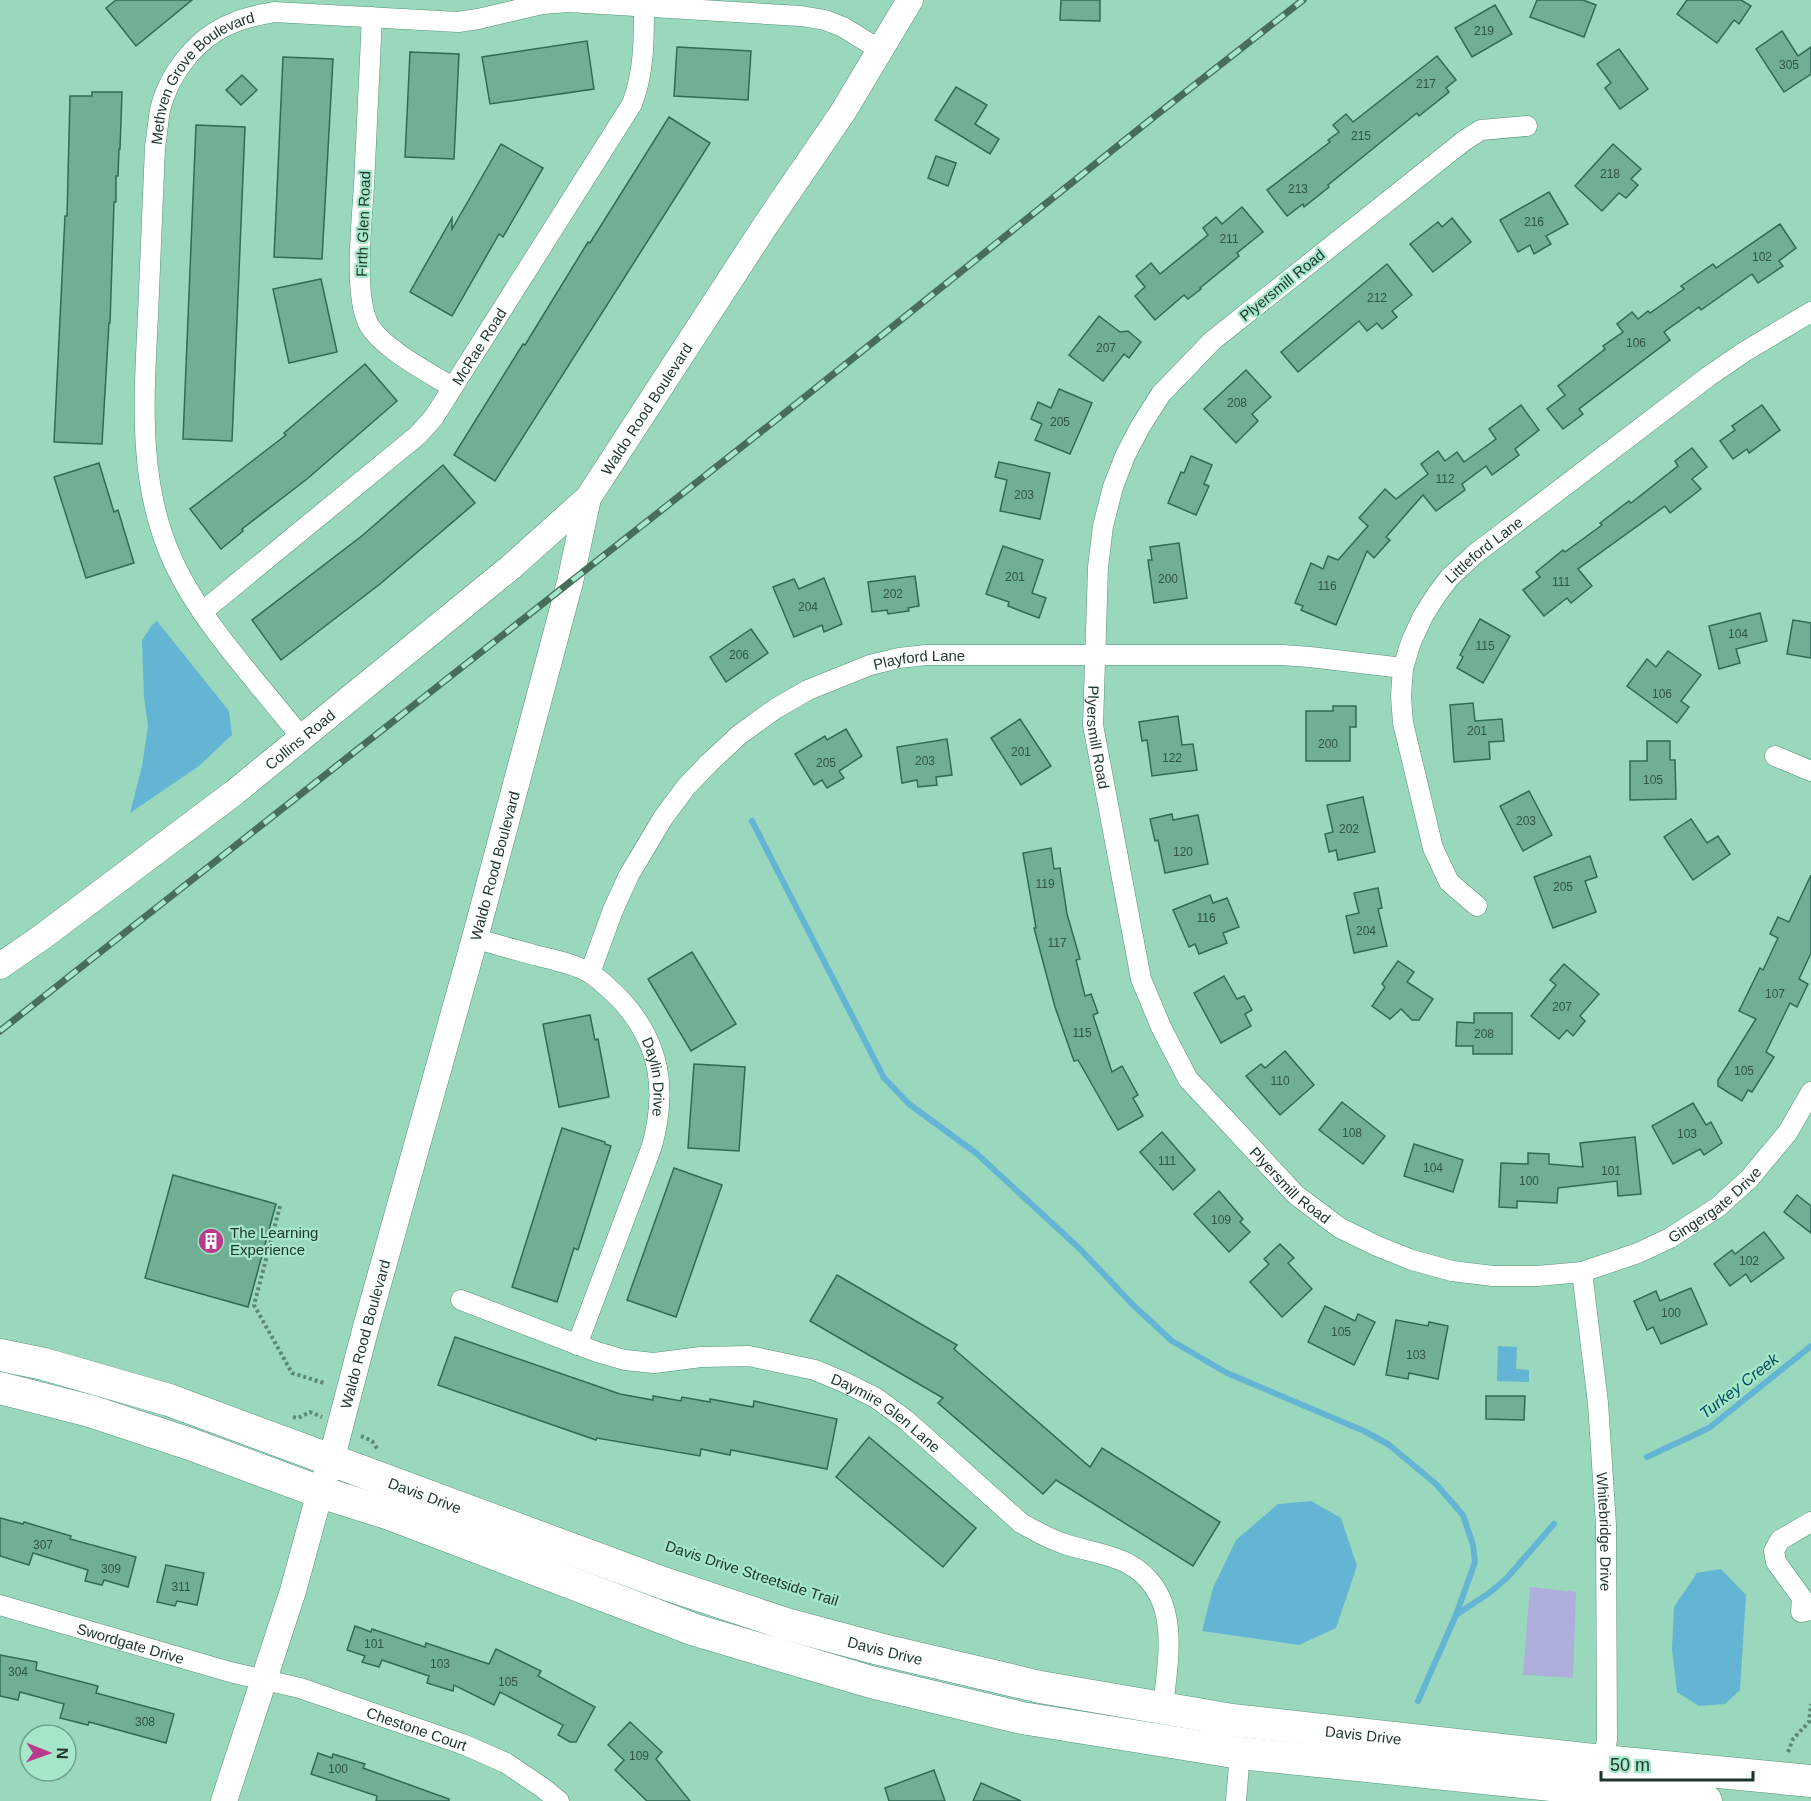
<svg xmlns="http://www.w3.org/2000/svg" width="1811" height="1801" viewBox="0 0 1811 1801" font-family="Arial,sans-serif">
<style>
.green{fill:#aeaedb}
.water{fill:#64b4d3}
.lines{fill:none;stroke-linecap:round;stroke-linejoin:round}
.stream{stroke:#64b4d3;stroke-width:6}
.building{fill:#70af94;stroke:#2e6c54;stroke-width:1.5}
.minor-casing{stroke:#559279;stroke-width:21}
.tertiary-casing{stroke:#559279;stroke-width:27}
.primary-casing{stroke:#559279;stroke-width:33}
.path{stroke:#5b8875;stroke-width:4;stroke-dasharray:3 3;stroke-linecap:butt}
.minor{stroke:#fff;stroke-width:20}
.tertiary{stroke:#fff;stroke-width:26}
.primary{stroke:#fff;stroke-width:32}
.rail-casing{stroke:#476e5d;stroke-width:7}
.rail{stroke:#a6e6c9;stroke-width:4.5;stroke-dasharray:14;stroke-linecap:butt}
.labels{text-anchor:middle;dominant-baseline:central;stroke-width:4.5;stroke-linejoin:round;paint-order:stroke}
.number-label{font-size:12px;fill:#315445}
.street-label{font-size:15px;fill:#1c362b;stroke:#a6e6c9}
.poi-label{font-size:15px;fill:#1c362b;stroke:#a6e6c9;text-anchor:start}
.water-label{font-size:16px;font-style:italic;fill:#024b60;stroke:#a6e6c9}
</style>
<rect width="100%" height="100%" fill="#99d8bc"/>
<path class="green" d="M1530,1587l46,5 -3,86 -50,-3z"/>
<g class="water">
<path d="M157,621l72,90 3,24 -33,31 -69,47 12,-47 6,-40 -4,-29 -2,-57 10,-15z"/>
<path d="M1498,1346l19,1 -1,22 13,1v12l-32,-1z"/>
<path d="M1311,1501l30,17 16,48 -21,62 -37,17 -97,-14 11,-43 23,-48 42,-36z"/>
<path d="M1721,1569l25,26 -6,95 -15,14 -26,2 -22,-14 -5,-43 2,-42 23,-34z"/>
</g>
<g class="lines">
<g class="stream">
<path d="M752,821l132,257 25,26 67,49 104,96 53,56 39,36 55,32 137,58 24,13 48,40 27,31 10,30 2,17 -19,53 -38,86"/>
<path d="M1647,1457l62,-29 102,-82"/>
<path d="M1456,1615l33,-22 17,-14 48,-55"/>
</g>
</g>
<g class="building">
<path d="M116,0h76l-56,46 -30,-38z"/>
<path d="M1061,0h39v21l-40,-1z"/>
<path d="M1537,0h46l13,5 -12,32 -54,-20z"/>
<path d="M1687,0h54l10,6 -12,18 -5,-4 -17,23 -40,-29z"/>
<path d="M1495,5l17,29 -40,23 -17,-29z"/>
<path d="M1782,31l16,25 13,-9v27l-27,18 -28,-43z"/>
<path d="M587,41l7,48 -104,15 -8,-47z"/>
<path d="M677,47l74,4 -3,49 -74,-4z"/>
<path d="M1619,49l29,40 -28,20 -15,-21 6,-5 -14,-19z"/>
<path d="M410,52l49,2 -5,105 -49,-2z"/>
<path d="M1437,56l19,24 -10,8 3,4 -30,24 -2,-3 -89,72 1,2 -25,20 -1,-3 -16,12 -20,-26 63,-48 -2,-2 11,-8 -6,-7 13,-11 7,8z"/>
<path d="M283,57l50,2 -11,200 -48,-2z"/>
<path d="M242,75l15,15 -16,15 -15,-15z"/>
<path d="M956,87l31,18 -12,19 24,15 -9,15 -55,-34z"/>
<path d="M92,92h30l-2,57h-1l-1,27h-2v26h-2l-4,121h-1l-7,121 -48,-2 11,-226h2l3,-120h22z"/>
<path d="M669,117l41,26 -215,338 -41,-26 69,-111 2,1 63,-103 2,1z"/>
<path d="M196,125l49,2 -13,314 -49,-2z"/>
<path d="M501,144l42,24 -40,69 -4,-3 -47,82 -42,-24 42,-74v11z"/>
<path d="M1613,144l28,25 -10,10 7,6 -12,13 -7,-5 -17,18 -27,-25z"/>
<path d="M936,156l20,7 -8,23 -20,-8z"/>
<path d="M1549,192l19,32 -22,12 5,8 -17,10 -4,-9 -12,7 -18,-32z"/>
<path d="M1242,207l21,25 -26,21 2,3 -39,32 1,1 -13,10 -4,-4 -29,25 -20,-24 10,-9 -9,-11 15,-13 9,11 48,-39 -5,-7 13,-11 6,7z"/>
<path d="M1452,218l19,24 -38,30 -23,-28 28,-22 4,5z"/>
<path d="M1780,224l16,24 -17,13 4,5 -25,17 -6,-9 -51,36 -2,-3 -35,25 6,8 -91,69 4,5 -20,15 -16,-20 18,-14 -7,-9 47,-37 -2,-3 20,-14 -6,-8 15,-12 6,7 10,-8 2,2 34,-24 -3,-3 32,-22 3,4z"/>
<path d="M1387,264l25,31 -20,16 5,6 -15,12 -5,-6 -10,8 -8,-10 -61,51 -17,-20z"/>
<path d="M321,279l16,73 -48,11 -16,-74z"/>
<path d="M1099,316l21,16 8,-1 13,11 -12,16 -5,-4 -21,27 -34,-26z"/>
<path d="M365,364l32,37 -90,78 -65,50 1,2 -22,18 -31,-40 96,-74 -2,-2z"/>
<path d="M1246,370l25,27 -19,17 6,7 -22,22 -32,-34z"/>
<path d="M1059,389l33,14 -22,51 -35,-14 7,-16 -11,-5 7,-17 13,6z"/>
<path d="M1521,405l18,25 -24,19 4,6 -27,20 -6,-9 -24,18 3,6 -29,21 -13,-16 -37,42 4,3 -16,18 -7,-7 -31,74 -35,-15 2,-4 -8,-3 16,-40 12,6 5,-13 10,4 30,-34 -9,-8 26,-29 11,10 32,-25 -7,-10 17,-13 7,10 12,-9 7,10 32,-23 -7,-10z"/>
<path d="M1762,405l18,25 -31,23 -2,-4 -14,10 -13,-18 15,-11 -3,-4z"/>
<path d="M1692,448l15,19 -15,12 9,10 -31,24 -5,-7 -87,63 14,17 -21,17 -4,-5 -23,18 -21,-26 17,-13 -4,-5 27,-22 2,2 37,-27 -2,-2 29,-22 2,2 47,-37 -3,-5z"/>
<path d="M1191,456l21,9 -8,19 5,2 -13,29 -28,-12 13,-31 3,1z"/>
<path d="M999,462l51,11 -10,46 -40,-8 7,-31 -12,-3z"/>
<path d="M99,463l15,49 4,-2 16,53 -48,15 -32,-101z"/>
<path d="M443,465l32,38 -95,81 -99,76 -29,-40 111,-85z"/>
<path d="M1179,543l8,55 -33,5 -6,-43h4l-2,-13z"/>
<path d="M1003,546l40,14 -11,33 14,5 -7,20 -31,-12 1,-4 -23,-8z"/>
<path d="M915,576l4,30 -11,2 1,3 -21,3 -1,-4 -15,2 -4,-30z"/>
<path d="M824,578l18,46 -18,8 -2,-7 -28,12 -21,-50 21,-8 5,10z"/>
<path d="M1760,613l7,28 -31,8 4,14 -21,6 -10,-43z"/>
<path d="M1480,619l30,17 -27,47 -26,-15 6,-11 -3,-2z"/>
<path d="M1793,620l18,3v35l-24,-4z"/>
<path d="M751,629l17,24 -42,29 -16,-25z"/>
<path d="M1668,651l33,24 -20,26 8,6 -12,16 -50,-37 20,-27 9,8z"/>
<path d="M1473,703l2,18 27,-2 2,22 -15,1 1,17 -36,3 -4,-57z"/>
<path d="M1333,706h23v21h-6v34h-44v-50h27z"/>
<path d="M1178,716l4,29 11,-1 4,26 -45,6 -5,-36 -5,1 -3,-19z"/>
<path d="M1020,719l31,47 -30,19 -30,-47z"/>
<path d="M846,729l16,27 -23,15 5,7 -17,10 -5,-8 -8,5 -19,-31 30,-18 2,4z"/>
<path d="M947,739l5,36 -16,2 1,8 -19,2 -1,-7 -15,3 -5,-36z"/>
<path d="M1647,741h23v19h5l1,39 -46,1v-39h17z"/>
<path d="M1529,791l23,44 -29,16 -23,-45z"/>
<path d="M1363,797l12,55 -37,8 -2,-10 -7,2 -4,-18 8,-2 -6,-27z"/>
<path d="M1172,814l1,6 25,-5 10,49 -43,9 -7,-33 -3,1 -5,-22z"/>
<path d="M1691,819l16,24 11,-7 12,18 -37,26 -29,-43z"/>
<path d="M1051,848l3,21 6,-1 7,46 13,45 -4,1 9,36 6,-2 7,19 -5,2 19,57 10,-6 16,29 -5,3 10,18 -25,14 -40,-70 -4,1 -19,-54 -21,-79h2l-13,-75z"/>
<path d="M1590,856l7,21 -12,4 11,31 -43,16 -19,-51z"/>
<path d="M1811,875v78l-12,26 9,5 -11,23 -7,-4 -24,49 8,5 -22,35 -4,-2 -6,11 -24,-15v-6l38,-61 -17,-8 21,-43 3,2 15,-32 -8,-4 8,-17 11,5z"/>
<path d="M1378,888l4,20 -4,1 9,37 -33,7 -8,-37 13,-3 -5,-20z"/>
<path d="M1210,895l3,8 14,-5 12,29 -16,6 4,10 -28,11 -4,-10 -6,3 -16,-37z"/>
<path d="M692,952l44,72 -45,27 -43,-72z"/>
<path d="M1398,961l16,11 -7,10 26,17 -14,21h-7l-11,-11 -11,10 -18,-13 13,-19 -3,-3z"/>
<path d="M1564,964l35,30 -19,22 5,5 -12,15 -6,-6 -8,9 -28,-23 25,-31 -6,-5z"/>
<path d="M1224,976l13,23 7,-3 8,14 -7,4 6,12 -30,17 -27,-50z"/>
<path d="M1474,1013h38v41h-39v-8h-17l1,-24 17,1z"/>
<path d="M590,1015l5,25 3,-1 11,58 -50,10 -16,-83z"/>
<path d="M1285,1051l29,34 -34,30 -34,-39 15,-12 4,4z"/>
<path d="M694,1064l51,3 -6,84 -51,-3z"/>
<path d="M1342,1102l43,34 -22,28 -44,-34z"/>
<path d="M1693,1103l13,22 5,-3 11,21 -18,12 -4,-6 -27,15 -21,-38z"/>
<path d="M562,1128l43,14v2l6,2 -33,104 -4,-2 -17,54 -45,-15z"/>
<path d="M1162,1132l33,38 -22,20 -33,-38z"/>
<path d="M1635,1137l6,57 -23,2 -1,-15 -59,7 -1,15 -40,-2v7l-18,-1 2,-44 27,1v-11l21,1v10l34,3 -3,-24z"/>
<path d="M1414,1144l49,16 -10,32 -49,-16z"/>
<path d="M674,1168l48,17 -46,132 -49,-17z"/>
<path d="M173,1175l103,29 -28,103 -103,-29z"/>
<path d="M1219,1191l24,28 -3,3 10,10 -21,20 -35,-38z"/>
<path d="M1797,1195l14,11v27l-27,-21z"/>
<path d="M1764,1232l20,26 -33,24 -5,-8 -16,12 -16,-22 18,-14 3,4z"/>
<path d="M1280,1244l14,14 -6,5 24,26 -30,28 -32,-35 19,-18 -5,-5z"/>
<path d="M837,1275l120,70 -3,4 136,118 12,-19 118,74 -27,44 -137,-86 -13,14 -105,-91 5,-5 -133,-77z"/>
<path d="M1691,1288l16,36 -46,20 -8,-17 -6,3 -13,-29 22,-10 4,10z"/>
<path d="M1325,1306l30,15 3,-7 17,8 -21,43 -46,-23z"/>
<path d="M1396,1320l32,6 1,-4 19,4 -10,53 -29,-6 -1,6 -22,-4z"/>
<path d="M455,1337l165,57 33,6v-4l28,5 1,-4 28,5v-3l43,8 1,-6 83,18 -10,50 -96,-19 -1,5 -29,-6 -1,7 -103,-18 -1,2 -158,-55z"/>
<path d="M1486,1396h39l-1,24 -38,-1z"/>
<path d="M869,1437l107,91 -33,39 -107,-90z"/>
<path d="M0,1518l23,6 1,-2 47,14 -1,3 66,18 -8,30 -24,-7 -2,5 -17,-4 3,-11 -55,-17 -4,12 -29,-9z"/>
<path d="M166,1565l38,8 -7,32 -20,-4 -2,5 -18,-4z"/>
<path d="M355,1626l16,6 1,-3 53,18 1,-4 63,21 7,-15 45,22 -3,5 57,31 -19,35h-6l-12,-7 5,-10 -63,-33 -6,13 -40,-20 -1,6 -26,-8 2,-7 -47,-16 -3,7 -17,-5 3,-6 -18,-6z"/>
<path d="M0,1655l37,7 -1,8 62,16 -2,7 78,21 -8,29 -77,-21 -1,3 -28,-7 4,-14 -44,-12 -2,8 -18,-4z"/>
<path d="M630,1722l32,30 -6,7 34,42h-43l-32,-31 9,-10 -16,-15z"/>
<path d="M318,1753l14,5 1,-4 32,10 -2,4 86,31v2h-73l1,-5 -66,-22z"/>
<path d="M934,1770l11,31h-56l-4,-13z"/>
<path d="M981,1783l40,18h-48z"/>
</g>
<g class="lines">
<g class="minor-casing">
<g id="minor">
<path d="M372,17c-3,56 -5,112 -8,168 -2,36 -11,110 5,140 14,24 59,47 83,62"/>
<path id="s1" d="M1527,126l-46,4 -16,10 -253,201 -51,53 -21,33 -15,29 -12,31 -10,39 -5,41 -5,158 48,254 20,48 27,52 108,116 44,33 37,18 35,14 40,11 41,5h44l45,-4 56,-19 32,-15 48,-31 31,-28 39,-47 23,-40"/>
<path id="s2" d="M202,612l216,-177 16,-18 198,-313c12,-31 12,-64 12,-97"/>
<path id="s3" d="M301,737c-43,-55 -99,-113 -128,-176 -36,-78 -29,-163 -25,-246 2,-56 5,-112 7,-168 2,-12 3,-25 5,-37 9,-37 37,-73 73,-87 13,-6 27,-8 41,-11l184,10 20,-3 64,-15 27,-2 232,14 24,4 18,7 37,23"/>
<path d="M1775,756l36,15"/>
<path id="s4" d="M1477,906l-28,-24 -16,-34 -30,-125 -2,-27 2,-28 8,-26 12,-26 14,-22 13,-17 25,-23 234,-178 35,-24 67,-40"/>
<path id="s5" d="M475,938c21,7 42,12 63,18 17,4 37,8 52,17 11,7 22,18 31,27 40,44 46,90 31,146l-75,199"/>
<path id="s6" d="M590,973l23,-63 16,-35 34,-57 23,-31 23,-24 30,-28 36,-26 33,-19 62,-25 29,-7 27,-3h356l28,2 93,11"/>
<path id="s7" d="M1582,1272l16,131 8,122 1,215 -6,32"/>
<path id="s8" d="M461,1300l136,52 28,8 29,3 47,-6 48,-1 66,14 31,13 30,15 30,22 115,103c13,7 26,15 41,20 19,7 48,11 65,20 56,30 41,94 36,145"/>
<path d="M1811,1522l-31,18 -6,11 2,11 26,36 -1,14 10,-2"/>
<path id="s9" d="M0,1605l230,67 70,16 165,57 41,18 37,25 16,13"/>
<path d="M1236,1801l4,-48"/>
</g>
</g>
<g class="tertiary-casing">
<g id="tertiary">
<path id="s10" d="M0,966l42,-29 193,-145 276,-225 77,-69"/>
<path id="s11" d="M224,1801l69,-210 27,-99 11,-31 35,-134 109,-389 95,-356 18,-84 177,-272 78,-114 67,-112"/>
</g>
</g>
<g class="primary-casing">
<g id="primary">
<path id="s12" d="M0,1355l44,9 125,36 494,183 123,41 93,25 161,38 192,33 371,41 208,20"/>
<path d="M0,1388l90,23 100,33 130,48 70,22 305,116 176,52 151,36 218,35 466,48"/>
</g>
</g>
<g class="path">
<path d="M280,1206l-26,99 38,68 32,10"/>
<path d="M293,1417l5,1 12,-6 12,5"/>
<path d="M361,1436l11,5 6,9"/>
<path d="M1788,1752l5,-13 16,-17 2,-18"/>
</g>
<use href="#minor" class="minor"/>
<use href="#tertiary" class="tertiary"/>
<use href="#primary" class="primary"/>
<g class="rail-casing">
<path id="rail" d="M0,1031l786,-619 369,-296 148,-116"/>
</g>
<use href="#rail" class="rail"/>
</g>
<defs>
<g id="building-disc" transform="scale(1.35)"><circle r="9.5" fill="#b93c8c" stroke="#a6e6c9"/><path d="M-4-6H4V6H1V3H-1V6H-4ZM-2.5-4.3h1.7v1.8h-1.7ZM.8-4.3h1.7v1.8H.8ZM-2.5-1h1.7V.8h-1.7ZM.8-1h1.7V.8H.8Z" fill="#fff"/></g>
</defs>
<g fill-rule="evenodd">
<use href="#building-disc" x="211" y="1241"/>
</g>
<g class="labels">
<g class="number-label">
<text x="1484" y="31">219</text>
<text x="1789" y="65">305</text>
<text x="1426" y="84">217</text>
<text x="1361" y="136">215</text>
<text x="1610" y="174">218</text>
<text x="1298" y="189">213</text>
<text x="1534" y="222">216</text>
<text x="1229" y="239">211</text>
<text x="1762" y="257">102</text>
<text x="1377" y="298">212</text>
<text x="1636" y="343">106</text>
<text x="1106" y="348">207</text>
<text x="1237" y="403">208</text>
<text x="1060" y="422">205</text>
<text x="1445" y="479">112</text>
<text x="1024" y="495">203</text>
<text x="1015" y="577">201</text>
<text x="1168" y="579">200</text>
<text x="1561" y="582">111</text>
<text x="1327" y="586">116</text>
<text x="893" y="594">202</text>
<text x="808" y="607">204</text>
<text x="1738" y="634">104</text>
<text x="1485" y="646">115</text>
<text x="739" y="655">206</text>
<text x="1662" y="694">106</text>
<text x="1477" y="731">201</text>
<text x="1328" y="744">200</text>
<text x="1021" y="752">201</text>
<text x="1172" y="758">122</text>
<text x="925" y="761">203</text>
<text x="826" y="763">205</text>
<text x="1653" y="780">105</text>
<text x="1526" y="821">203</text>
<text x="1349" y="829">202</text>
<text x="1183" y="852">120</text>
<text x="1045" y="884">119</text>
<text x="1563" y="887">205</text>
<text x="1206" y="918">116</text>
<text x="1366" y="931">204</text>
<text x="1057" y="943">117</text>
<text x="1775" y="994">107</text>
<text x="1562" y="1007">207</text>
<text x="1082" y="1033">115</text>
<text x="1484" y="1034">208</text>
<text x="1744" y="1071">105</text>
<text x="1280" y="1081">110</text>
<text x="1352" y="1133">108</text>
<text x="1687" y="1134">103</text>
<text x="1167" y="1161">111</text>
<text x="1433" y="1168">104</text>
<text x="1611" y="1171">101</text>
<text x="1529" y="1181">100</text>
<text x="1221" y="1220">109</text>
<text x="1749" y="1261">102</text>
<text x="1671" y="1313">100</text>
<text x="1341" y="1332">105</text>
<text x="1416" y="1355">103</text>
<text x="43" y="1545">307</text>
<text x="111" y="1569">309</text>
<text x="181" y="1587">311</text>
<text x="374" y="1644">101</text>
<text x="440" y="1664">103</text>
<text x="18" y="1672">304</text>
<text x="508" y="1682">105</text>
<text x="145" y="1722">308</text>
<text x="639" y="1756">109</text>
<text x="338" y="1769">100</text>
</g>
<g class="street-label">
<text stroke="none"><textPath href="#s3" startOffset="726">Methven Grove Boulevard</textPath></text>
<text transform="translate(363 224) rotate(-88)">Firth Glen Road</text>
<text transform="translate(1282 285) rotate(-39)">Plyersmill Road</text>
<text stroke="none"><textPath href="#s2" startOffset="387">McRae Road</textPath></text>
<text stroke="none"><textPath href="#s11" startOffset="1460">Waldo Rood Boulevard</textPath></text>
<text stroke="none"><textPath href="#s4" startOffset="405">Littleford Lane</textPath></text>
<text stroke="none"><textPath href="#s6" startOffset="484">Playford Lane</textPath></text>
<text stroke="none"><textPath href="#s1" startOffset="819">Plyersmill Road</textPath></text>
<text stroke="none"><textPath href="#s10" startOffset="376">Collins Road</textPath></text>
<text stroke="none"><textPath href="#s11" startOffset="974">Waldo Rood Boulevard</textPath></text>
<text stroke="none"><textPath href="#s5" startOffset="248">Daylin Drive</textPath></text>
<text stroke="none"><textPath href="#s1" startOffset="1323">Plyersmill Road</textPath></text>
<text stroke="none"><textPath href="#s1" startOffset="1790">Gingergate Drive</textPath></text>
<text stroke="none"><textPath href="#s11" startOffset="488">Waldo Rood Boulevard</textPath></text>
<text stroke="none"><textPath href="#s8" startOffset="450">Daymire Glen Lane</textPath></text>
<text stroke="none"><textPath href="#s12" startOffset="448">Davis Drive</textPath></text>
<text stroke="none"><textPath href="#s7" startOffset="261">Whitebridge Drive</textPath></text>
<text transform="translate(752 1573) rotate(18)">Davis Drive Streetside Trail</text>
<text stroke="none"><textPath href="#s9" startOffset="136">Swordgate Drive</textPath></text>
<text stroke="none"><textPath href="#s12" startOffset="934">Davis Drive</textPath></text>
<text stroke="none"><textPath href="#s9" startOffset="435">Chestone Court</textPath></text>
<text stroke="none"><textPath href="#s12" startOffset="1420">Davis Drive</textPath></text>
</g>
<g class="poi-label">
<text x="230" y="1232">The Learning<tspan x="230" dy="17">Experience</tspan></text>
</g>
<g class="water-label">
<text transform="translate(1739 1386) rotate(-38)">Turkey Creek</text>
</g>
</g>
<g transform="translate(48 1753) rotate(91)"><circle r="28" fill="#a6e6c9" stroke="#6fa08a" stroke-width="1.5"/>
<path d="M0-4.5L10 22L0 15L-10 22Z" fill="#b93c8c"/>
<text y="-9" font-size="16" font-weight="bold" text-anchor="middle" fill="#1c362b">N</text>
</g>
<path d="M1601 1771v9h152v-9" fill="none" stroke="#1c362b" stroke-width="3"/>
<text x="1610" y="1771" font-size="18" fill="#1c362b" stroke="#a6e6c9" stroke-width="4.5" paint-order="stroke">50 m</text>
</svg>
